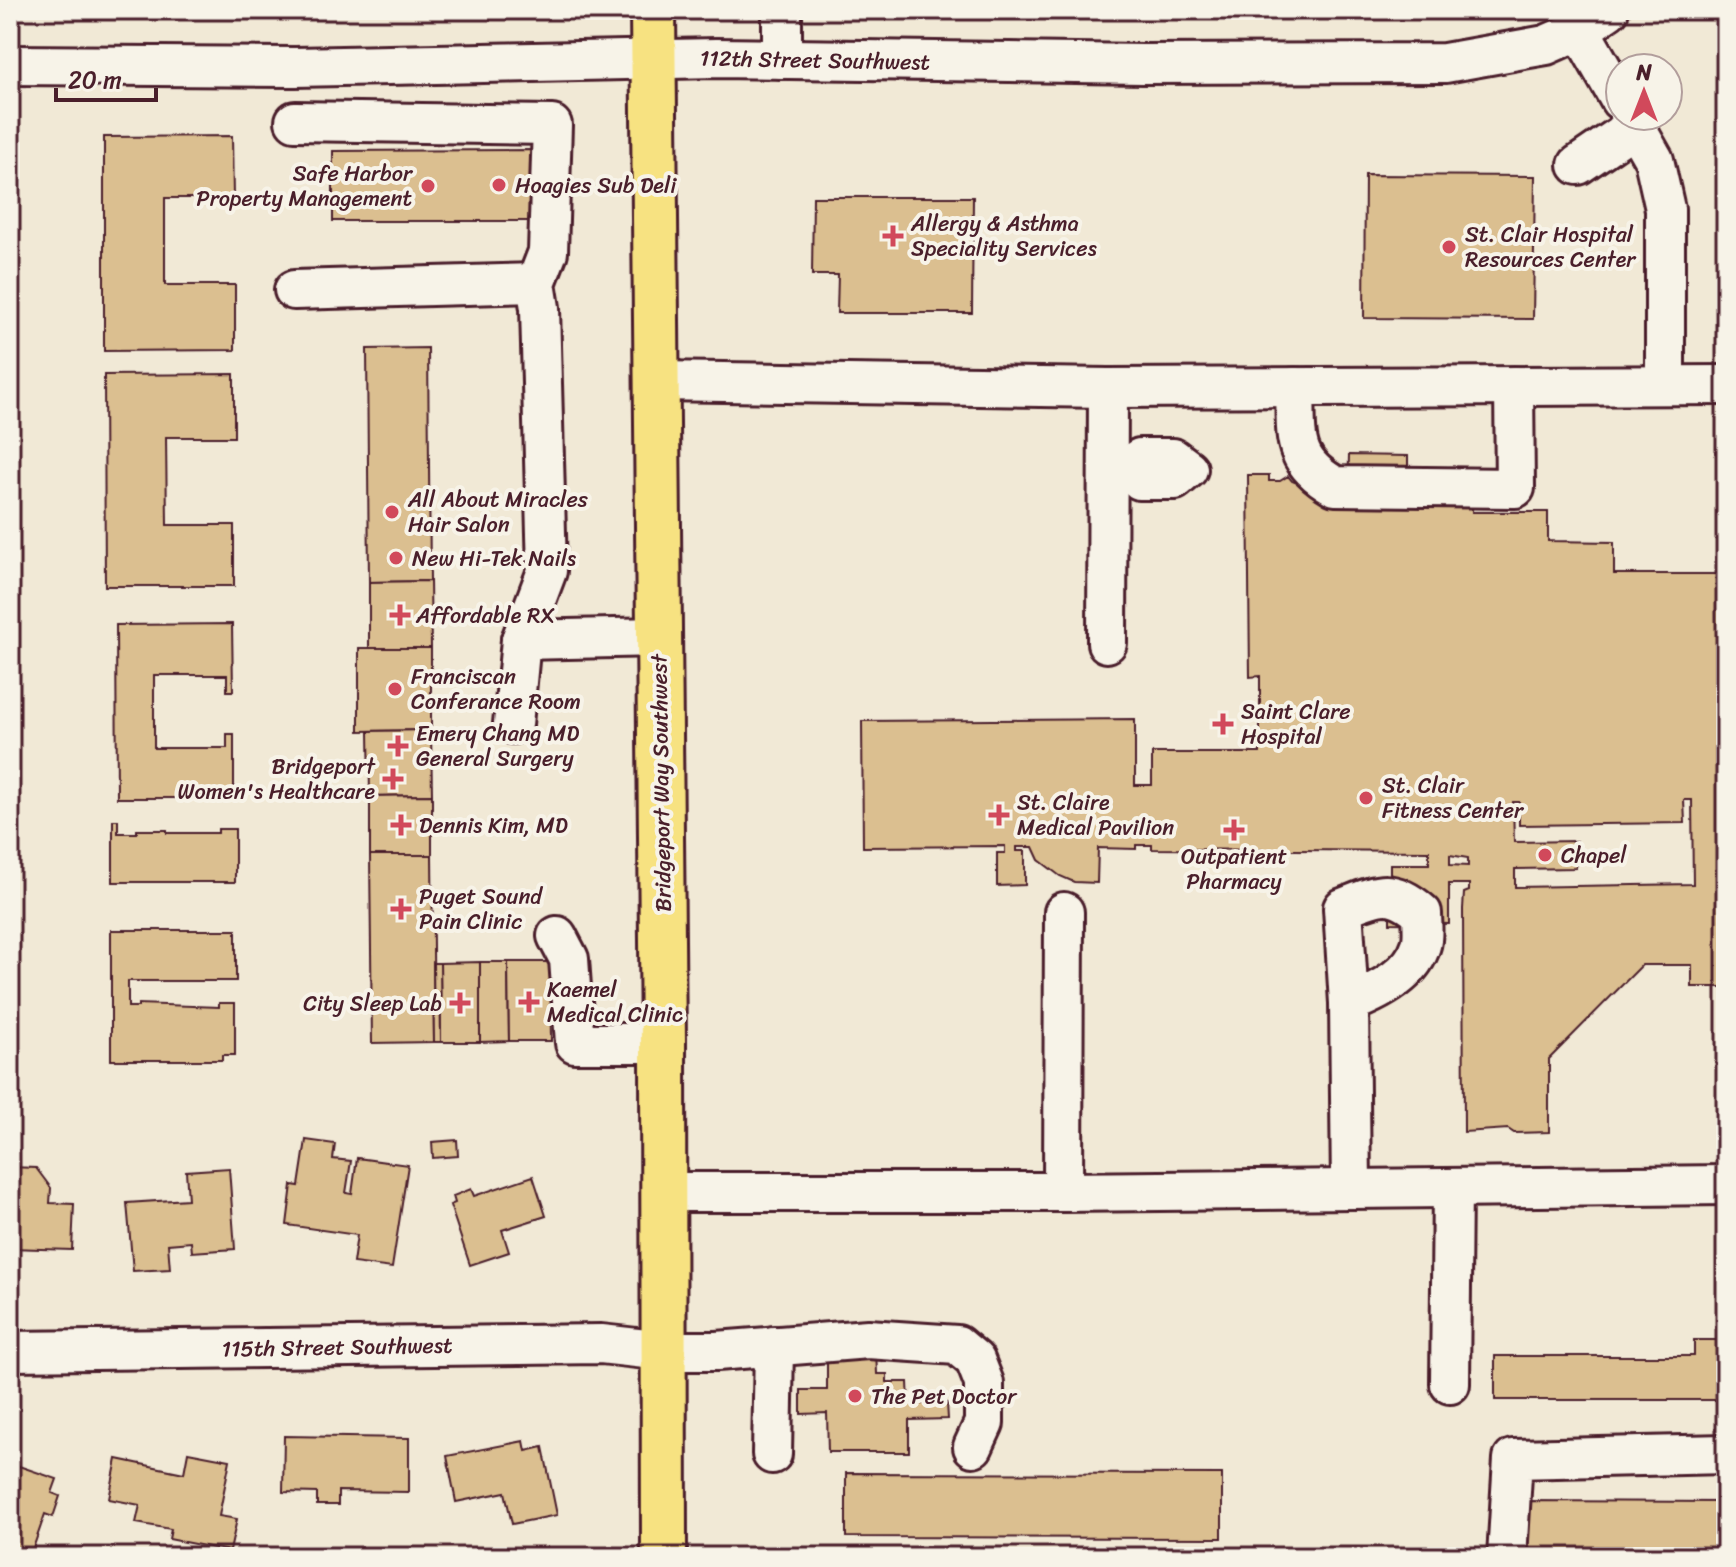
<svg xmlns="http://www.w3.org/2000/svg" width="1736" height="1567" viewBox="0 0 1736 1567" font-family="Sriracha,sans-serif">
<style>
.building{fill:#dbbf90;stroke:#4a1f2b;stroke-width:2;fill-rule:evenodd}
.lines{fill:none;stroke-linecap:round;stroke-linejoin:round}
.minor-casing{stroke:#4a1f2b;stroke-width:44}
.major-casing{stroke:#4a1f2b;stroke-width:50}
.minor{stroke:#f7f3e8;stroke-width:38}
.major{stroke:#f7e281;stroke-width:44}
.poi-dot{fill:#d1495b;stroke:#f7f3e8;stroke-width:3}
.labels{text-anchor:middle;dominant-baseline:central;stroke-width:8;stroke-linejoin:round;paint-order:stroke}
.street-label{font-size:22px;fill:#4a1f2b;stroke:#f7f3e8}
.poi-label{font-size:22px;fill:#4a1f2b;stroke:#f7f3e8;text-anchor:start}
</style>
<rect width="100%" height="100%" fill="#f1e9d6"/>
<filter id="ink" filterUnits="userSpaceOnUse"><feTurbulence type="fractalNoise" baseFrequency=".0125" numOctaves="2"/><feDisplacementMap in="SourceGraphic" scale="16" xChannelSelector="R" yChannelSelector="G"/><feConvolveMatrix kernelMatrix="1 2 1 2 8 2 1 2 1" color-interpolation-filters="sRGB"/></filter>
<g filter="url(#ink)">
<g class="building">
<path d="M232,136l1,62h-68v87h70v65l-131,1v-214z"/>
<path d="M534,150l1,71h-202v-70z"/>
<path d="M1365,175l170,1 -2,143 -169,-1z"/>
<path d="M813,197h160l-1,116h-135l1,-38h-26z"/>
<path d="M428,348l2,233 -61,1 -2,-233z"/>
<path d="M234,374v63h-68l1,88h67v61h-129l-1,-211z"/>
<path d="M1349,455l59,1v42l64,1v13h76v29l66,1v32h112v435h-2v-22h-32v-22h-50l-93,94v73l-35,1 -6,-4 -44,3 -1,-223 1,-16 5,-2v-7h-20v40l-59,-1v-59h39v-13l-277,-2v-4h-16v4l-38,-1 -1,35 -23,-1 -14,-6 -21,-16 -6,-13h-16v4h8v34l-28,1v-33h8v-7l-142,1 -1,-126 273,-2v66h17v-32h108v-77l-10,1 -2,-202h21v6h11l8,-5 4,5 25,10 31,6zM1684,800h8l1,84 -178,3v-18l61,-1v-27l-62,1 -1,-40h6v23l166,-2zM1450,855l18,3v8l-18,-1z"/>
<path d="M430,581l1,67h-62v-66z"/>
<path d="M232,624l1,67h-6v-16h-73v73h73v-14h7v64h-117l-1,-173z"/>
<path d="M359,648h72v82l-72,1z"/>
<path d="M431,730l1,65 -62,1 -1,-65z"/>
<path d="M432,795v60h-62v-59z"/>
<path d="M113,820h5v13h19v-3h30v3h51v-4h17v53h-122z"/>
<path d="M370,855h62l2,187 -62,1z"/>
<path d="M111,930h125v51h-108v26h10v-3l81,3v-4h16v52h-13v5h-111z"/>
<path d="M480,962h28l1,79 -29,1z"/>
<path d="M480,962v80h-39l-1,-79z"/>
<path d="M508,962h42l1,79h-42z"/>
<path d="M433,963h7l1,79h-7z"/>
<path d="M306,1140l29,4 -2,15 18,2 -5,32 6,1 5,-36 51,7 -16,103 -39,-5 4,-28 -70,-10 5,-40 7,1z"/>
<path d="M457,1140l1,16 -25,2 -1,-16z"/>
<path d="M10,1167l26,1 15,20 -1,15 24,1 -2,46 -62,-2z"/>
<path d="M229,1168l6,81 -43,3 -1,-10 -23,2 2,25 -37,2 -6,-68 61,-4 -2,-28z"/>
<path d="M533,1176l13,40 -44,14 7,22 -39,13 -20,-60 5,-2 -2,-7 18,-7 3,7z"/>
<path d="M1694,1340h25v15h7v45h-231v-44h199z"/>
<path d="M876,1349l1,25h10v8h21l1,22 38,-1 1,16 -39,1v32h-81l-1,-39 -26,1v-24h26v-40z"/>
<path d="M284,1436l125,2v54l-71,-1v14h-21v-12l-34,-1z"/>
<path d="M524,1441l2,10 17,-4 14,68 -45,9 -7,-32 -49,10 -9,-46z"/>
<path d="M188,1452l42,8 -11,56 18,3 -7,32 -61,-12 2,-10 -35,-6 4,-18 -31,-6 8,-40 67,14z"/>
<path d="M10,1463l47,16 -5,14 8,3 -7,21 -8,-3 -15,43 -20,-4z"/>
<path d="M846,1473l376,1v64l-376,-1z"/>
<path d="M1521,1501l204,1v54l-204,1z"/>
</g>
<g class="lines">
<g class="minor-casing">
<g id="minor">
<path d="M782,10v49"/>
<path d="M1580,30l40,70"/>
<path d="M10,65l285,2 421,-9 427,6 302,-1 101,-18 34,-15 29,-20"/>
<path d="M1629,116l25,44 11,49v176"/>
<path d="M295,121l257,4 -4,127 -12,31 4,25 7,263 -26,69 -8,84"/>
<path d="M1578,165l57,-39"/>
<path d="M294,290l242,-7"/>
<path d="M657,381l451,7 618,-3"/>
<path d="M1295,387c2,48 -6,73 40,99l180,2 -1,-102"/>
<path d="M1108,467h20l12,-9h33l15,11 -13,11h-35l-12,-13"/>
<path d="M521,640l139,-3"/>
<path d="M1107,643l1,-255"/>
<path d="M557,936l12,23 6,84h88"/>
<path d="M1349,1003c27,-10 63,-28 72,-58 3,-9 1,-22 1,-32 -31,-27 -44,-19 -79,-5l6,95 2,186"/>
<path d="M664,1192h399l663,-7"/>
<path d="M1063,1192l1,-280"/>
<path d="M10,1351l591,-7 63,7h53l151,-12 89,6 18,15 9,23v40l-11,24"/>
<path d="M1450,1384l2,-196"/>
<path d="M772,1454l2,-108"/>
<path d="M1507,1557l6,-98 213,-5"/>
</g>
</g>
<g class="major-casing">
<path id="major" d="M653,10l10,1033 1,514"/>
</g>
<use href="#minor" class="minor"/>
<use href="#major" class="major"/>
</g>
</g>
<g class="poi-dot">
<circle cx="499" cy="185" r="8"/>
<circle cx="428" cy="186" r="8"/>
<path d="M889 224h8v8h8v8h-8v8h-8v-8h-8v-8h8z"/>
<circle cx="1449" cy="247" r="8"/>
<circle cx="392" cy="512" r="8"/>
<circle cx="396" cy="558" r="8"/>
<path d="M396 603h8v8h8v8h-8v8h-8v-8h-8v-8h8z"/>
<circle cx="395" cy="689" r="8"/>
<path d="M1219 712h8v8h8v8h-8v8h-8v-8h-8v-8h8z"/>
<path d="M394 734h8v8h8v8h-8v8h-8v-8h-8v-8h8z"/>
<path d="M389 767h8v8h8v8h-8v8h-8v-8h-8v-8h8z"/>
<circle cx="1366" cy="798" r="8"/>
<path d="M995 803h8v8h8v8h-8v8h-8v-8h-8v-8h8z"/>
<path d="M397 813h8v8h8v8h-8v8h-8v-8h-8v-8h8z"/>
<path d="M1230 818h8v8h8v8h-8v8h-8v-8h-8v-8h8z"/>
<circle cx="1545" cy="855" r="8"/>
<path d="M397 897h8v8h8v8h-8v8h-8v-8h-8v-8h8z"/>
<path d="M525 990h8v8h8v8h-8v8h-8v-8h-8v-8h8z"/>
<path d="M456 991h8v8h8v8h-8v8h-8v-8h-8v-8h8z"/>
<circle cx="855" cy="1396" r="8"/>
</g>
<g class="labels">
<g class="street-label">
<text transform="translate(815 60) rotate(1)">112th Street Southwest</text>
<text transform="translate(661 783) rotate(-91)">Bridgeport Way Southwest</text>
<text transform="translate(337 1347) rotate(-1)">115th Street Southwest</text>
</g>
<g class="poi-label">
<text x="412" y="173" text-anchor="end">Safe Harbor<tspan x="412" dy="25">Property Management</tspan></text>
<text x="515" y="185">Hoagies Sub Deli</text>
<text x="911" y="223">Allergy &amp; Asthma<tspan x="911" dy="25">Speciality Services</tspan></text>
<text x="1465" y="234">St. Clair Hospital<tspan x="1465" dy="25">Resources Center</tspan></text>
<text x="408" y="499">All About Miracles<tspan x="408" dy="25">Hair Salon</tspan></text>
<text x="412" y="558">New Hi-Tek Nails</text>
<text x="416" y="615">Affordable RX</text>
<text x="411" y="676">Franciscan<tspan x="411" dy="25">Conferance Room</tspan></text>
<text x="1241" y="711">Saint Clare<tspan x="1241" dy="25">Hospital</tspan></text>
<text x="416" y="733">Emery Chang MD<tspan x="416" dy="25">General Surgery</tspan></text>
<text x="375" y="766" text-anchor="end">Bridgeport<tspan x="375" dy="25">Women's Healthcare</tspan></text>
<text x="1382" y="785">St. Clair<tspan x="1382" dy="25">Fitness Center</tspan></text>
<text x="1017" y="802">St. Claire<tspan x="1017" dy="25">Medical Pavilion</tspan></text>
<text x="419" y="825">Dennis Kim, MD</text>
<text x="1561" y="855">Chapel</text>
<text x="1234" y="856" text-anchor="middle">Outpatient<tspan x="1234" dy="25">Pharmacy</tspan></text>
<text x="419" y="896">Puget Sound<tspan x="419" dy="25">Pain Clinic</tspan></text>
<text x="547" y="989">Kaemel<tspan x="547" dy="25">Medical Clinic</tspan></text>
<text x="442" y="1003" text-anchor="end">City Sleep Lab</text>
<text x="871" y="1396">The Pet Doctor</text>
</g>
</g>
<rect width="1736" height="1567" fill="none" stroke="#f7f3e8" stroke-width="40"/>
<rect x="20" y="20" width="1696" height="1527" fill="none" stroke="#4a1f2b" stroke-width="3" filter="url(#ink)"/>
<g transform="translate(1644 92)"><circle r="38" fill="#f7f3e8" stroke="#b29e9c" stroke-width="2"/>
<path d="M0-6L14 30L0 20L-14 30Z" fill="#d1495b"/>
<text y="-12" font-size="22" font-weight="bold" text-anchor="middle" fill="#4a1f2b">N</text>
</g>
<path d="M56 88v12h100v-12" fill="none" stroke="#4a1f2b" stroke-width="4"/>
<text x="68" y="88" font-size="24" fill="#4a1f2b" stroke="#f7f3e8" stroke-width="6" paint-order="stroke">20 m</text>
</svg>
